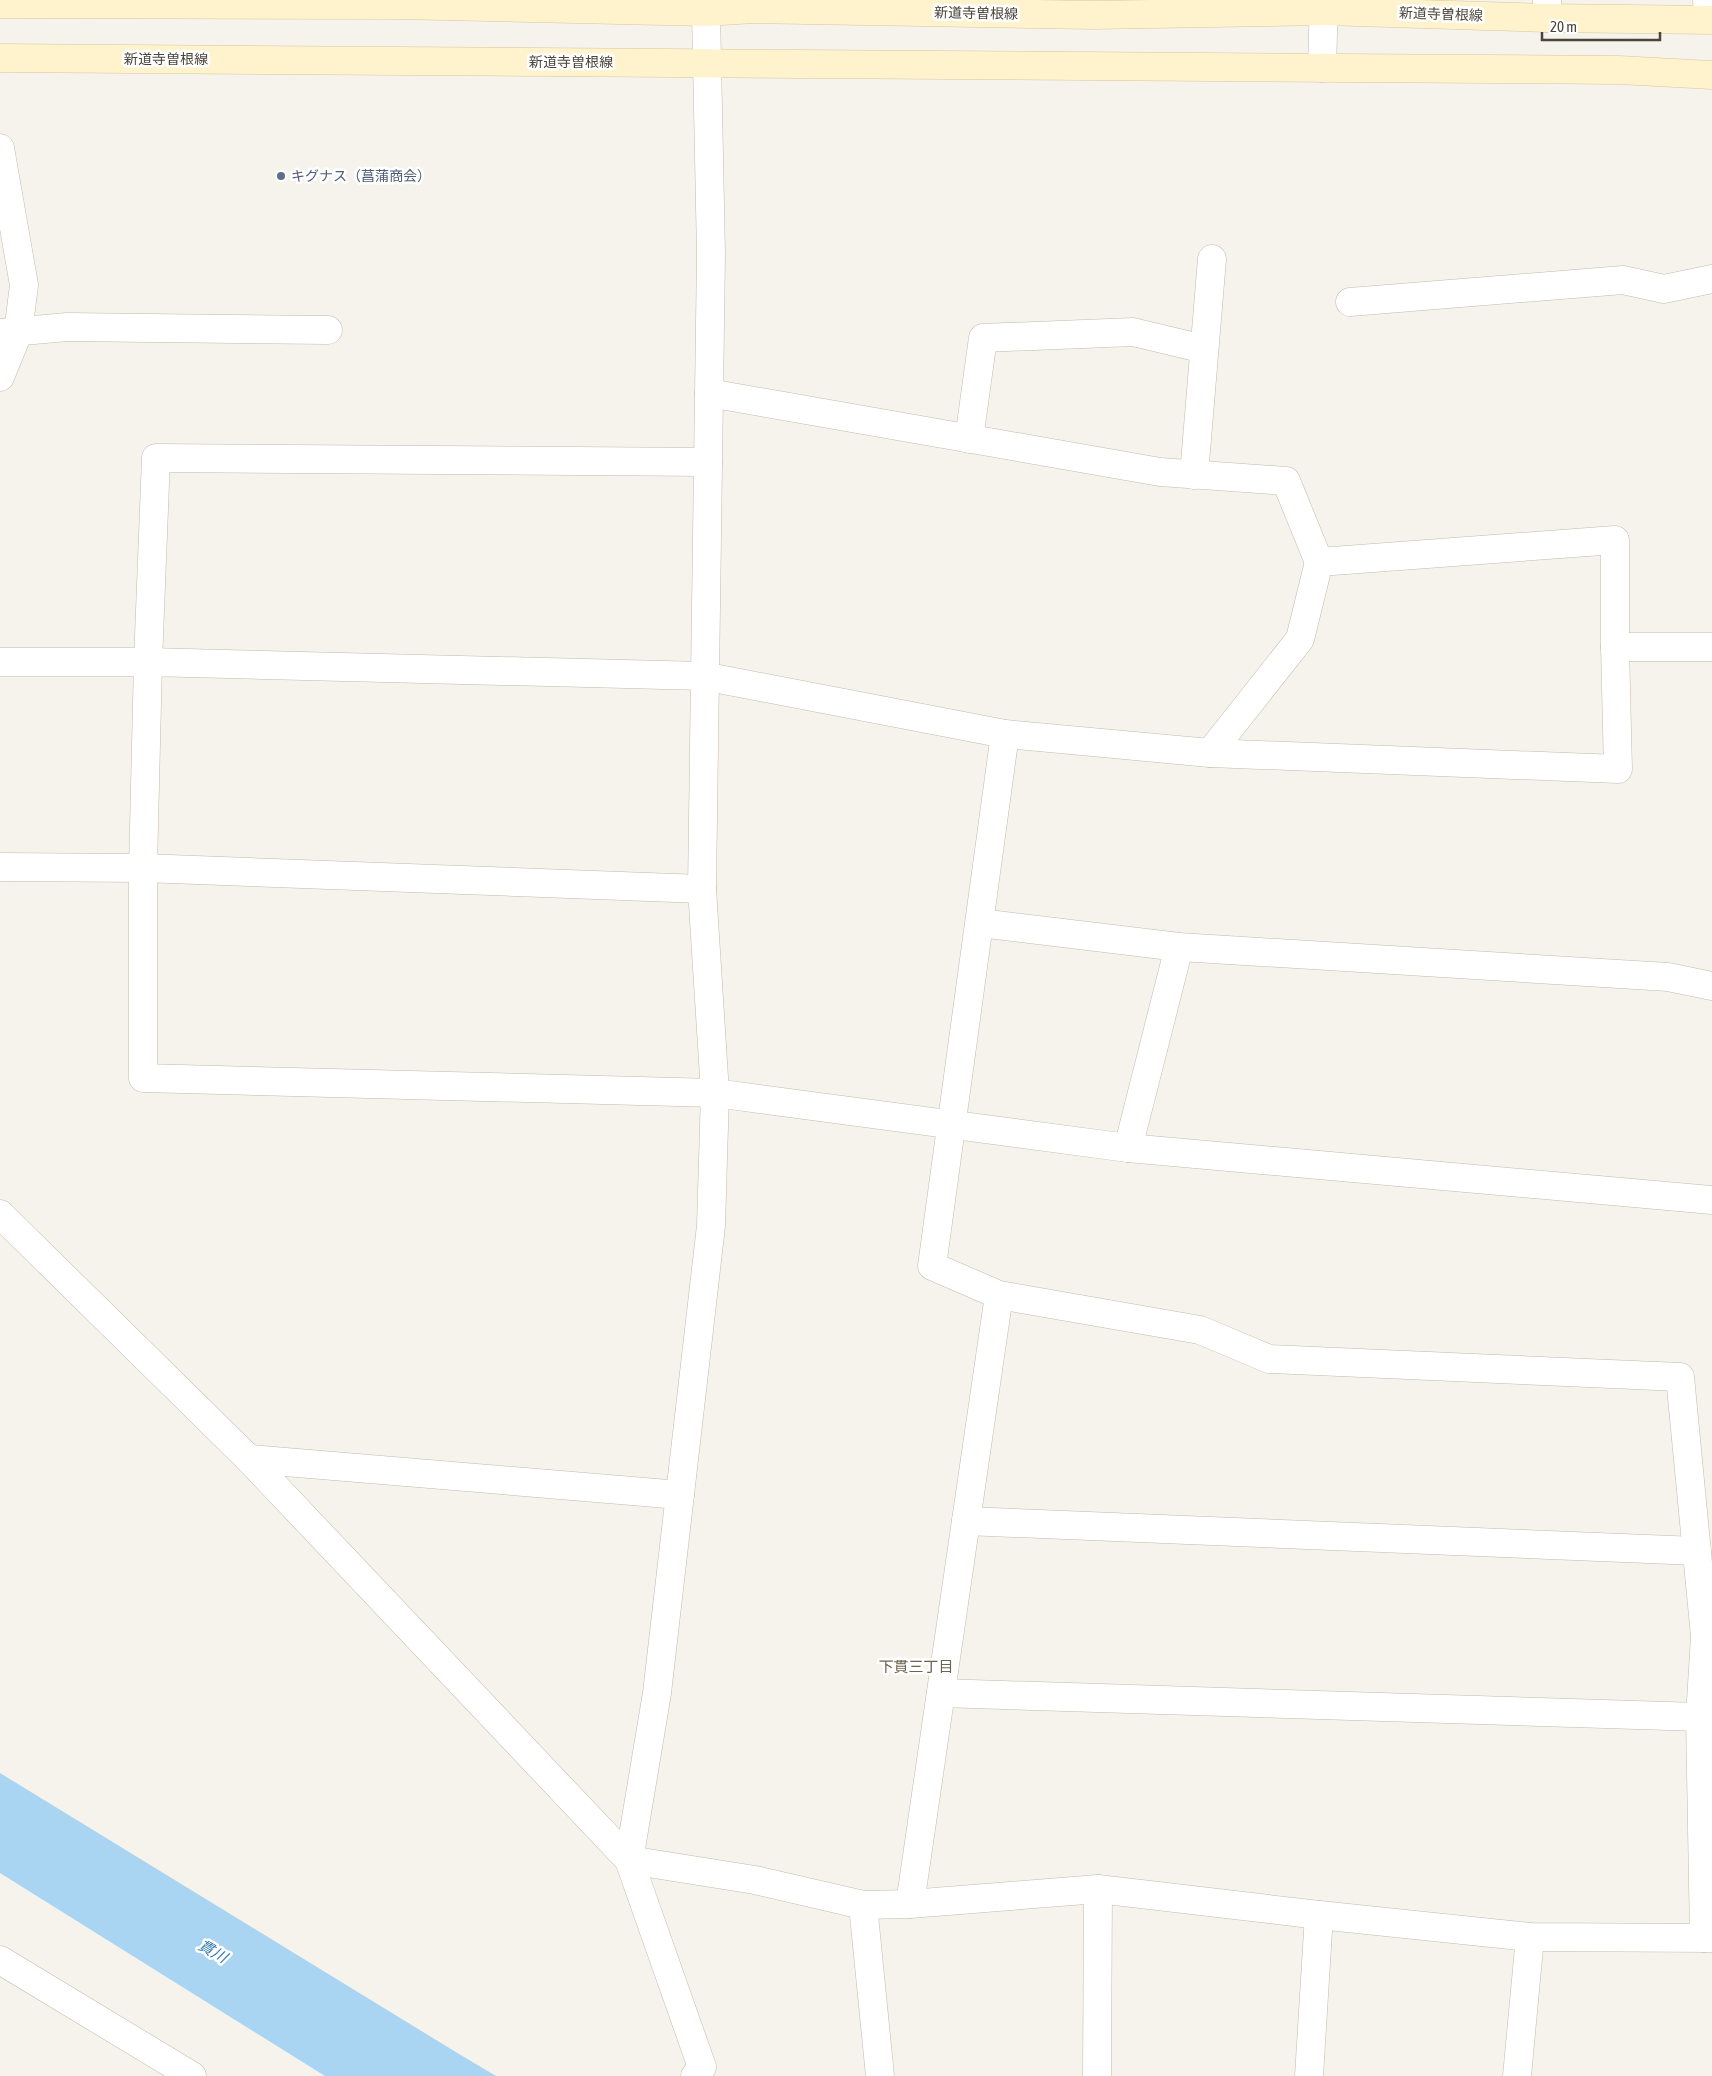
<svg xmlns="http://www.w3.org/2000/svg" width="1712" height="2076" viewBox="0 0 1712 2076" font-family="'Asap Condensed','Noto Sans JP',sans-serif">
<style>
.water{fill:#a9d4f2}
.lines{fill:none;stroke-linecap:round;stroke-linejoin:round}
.street-casing{stroke:#c2bbae;stroke-width:29}
.secondary-casing{stroke:#d6c79b;stroke-width:29}
.street{stroke:#fff;stroke-width:28}
.secondary{stroke:#fff3cd;stroke-width:28}
.service-dot{fill:#5c6f8a;stroke:#fff;stroke-width:2}
.labels{text-anchor:middle;dominant-baseline:central;stroke-width:5;stroke-linejoin:round;paint-order:stroke}
.street-label{font-size:14px;fill:#4b4439;stroke:#fff}
.service-label{font-size:14px;fill:#4e5e75;stroke:#fff;text-anchor:start}
.neighbourhood-label{font-size:15px;fill:#6e6250;stroke:#fff}
.water-label{font-size:15px;font-style:italic;fill:#2e7ab2;stroke:#fff}
</style>
<rect width="100%" height="100%" fill="#f6f3ec"/>
<path class="water" d="M0,1773l459,281 37,22h-171l-325,-203z"/>
<g class="lines">
<g class="street-casing">
<g id="street">
<path d="M1547,0v18"/>
<path d="M1707,0l1,19"/>
<path d="M1322,68l2,-68"/>
<path d="M0,148l24,137 -6,48 -18,44"/>
<path d="M1350,302l273,-22 41,9 48,-10"/>
<path d="M0,333l67,-6 261,3"/>
<path d="M709,393l451,79 126,9 33,81"/>
<path d="M969,439l14,-101 150,-6 71,17"/>
<path d="M1194,475l18,-216"/>
<path d="M1712,647h-97l3,122 -408,-16 -205,-19 -302,-58 -555,-14 -5,206v210l572,15 413,55 584,52"/>
<path d="M0,662h148l8,-204 552,4"/>
<path d="M1005,734l-73,532 67,29 201,35 69,29 411,18 25,259 -5,81 4,221"/>
<path d="M1210,753l90,-114 19,-77 296,-22v107"/>
<path d="M0,867l143,1 559,21"/>
<path d="M980,923l199,24 489,30 44,9"/>
<path d="M1128,1148l51,-201"/>
<path d="M0,1214l249,245 380,401 73,207 -7,9"/>
<path d="M249,1459l431,36"/>
<path d="M966,1521l731,30"/>
<path d="M941,1693l759,24"/>
<path d="M629,1860l28,-167 54,-467 4,-133 -13,-204 9,-635 -5,-242"/>
<path d="M629,1860l126,20 108,25 47,-1 188,-15 221,26 211,22 182,1"/>
<path d="M910,1904l89,-609"/>
<path d="M863,1905l17,171"/>
<path d="M0,1960l192,116"/>
<path d="M1097,2076l1,-187"/>
<path d="M1309,2076l10,-161"/>
<path d="M1517,2076l13,-139"/>
</g>
</g>
<g class="secondary-casing">
<g id="secondary">
<path d="M0,4l397,1 309,7 48,-3 339,6 231,-4 223,7 165,2"/>
<path d="M0,58l1619,12 93,5"/>
</g>
</g>
<use href="#street" class="street"/>
<use href="#secondary" class="secondary"/>
</g>
<circle class="service-dot" cx="281" cy="176" r="5"/>
<g class="labels">
<g class="street-label">
<text transform="translate(976 13) rotate(1)">新道寺曽根線</text>
<text transform="translate(1441 14) rotate(2)">新道寺曽根線</text>
<text x="166" y="59">新道寺曽根線</text>
<text x="571" y="62">新道寺曽根線</text>
</g>
<g class="service-label">
<text x="291" y="176">キグナス（菖蒲商会）</text>
</g>
<g class="neighbourhood-label">
<text x="916" y="1666">下貫三丁目</text>
</g>
<g class="water-label">
<text transform="translate(213 1951) rotate(30)">貫川</text>
</g>
</g>
<path d="M1542 32v8h118v-8" fill="none" stroke="#4b4439" stroke-width="2.5"/>
<text x="1550" y="32" font-size="15" fill="#4b4439" stroke="#ffffff" stroke-width="4" paint-order="stroke">20 m</text>
</svg>
